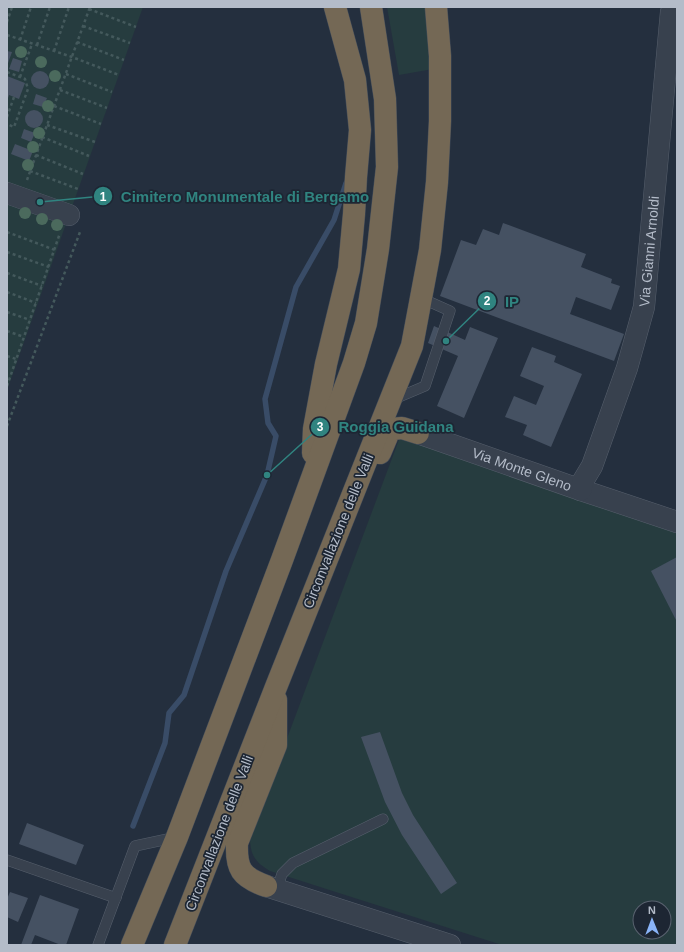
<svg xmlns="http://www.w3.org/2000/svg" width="684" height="952" viewBox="0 0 684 952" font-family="Helvetica,sans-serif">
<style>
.green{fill:#263c3f;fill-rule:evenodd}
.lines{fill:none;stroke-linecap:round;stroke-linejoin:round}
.stream{stroke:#394c67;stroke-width:5.5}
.building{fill:#455162}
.lane-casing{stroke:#565f6c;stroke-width:11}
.street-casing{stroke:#565f6c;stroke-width:22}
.highway-casing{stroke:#434c59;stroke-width:23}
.path{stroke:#44595c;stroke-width:2.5;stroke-dasharray:3 3;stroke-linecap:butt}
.lane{stroke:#38414e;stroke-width:10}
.street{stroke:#38414e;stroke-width:21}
.highway{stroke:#746855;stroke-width:22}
.tree{fill:#4b6a5d}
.labels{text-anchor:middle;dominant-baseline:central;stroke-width:3.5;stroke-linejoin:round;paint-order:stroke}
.street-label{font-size:14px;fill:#b4bcc9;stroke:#1d2633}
.leader{fill:none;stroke:#308480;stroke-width:1.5}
.callout-dot{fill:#308480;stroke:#1d2633;stroke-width:1.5}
.mark-label{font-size:12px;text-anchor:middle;font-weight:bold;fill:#fff}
.callout-label{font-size:15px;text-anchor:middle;font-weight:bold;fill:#308480;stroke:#1d2633;stroke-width:3.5;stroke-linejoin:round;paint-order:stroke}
</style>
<rect width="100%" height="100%" fill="#242f3e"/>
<g class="green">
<path d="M7,7h136l-136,383z"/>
<path d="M387,7h39l7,62 -34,6z"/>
<path d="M400,437l277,96v412h-175l-232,-74c-15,-9 -20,-16 -20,-34zM640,908h24v24h-24z"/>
</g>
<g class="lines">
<path class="stream" d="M133,826l32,-83 4,-30 15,-18 42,-124 41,-96 9,-39 -8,-13 -3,-24 31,-112 38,-67 12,-37"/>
</g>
<g class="building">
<path d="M7,51l5,1 -5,14z"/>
<path d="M13,58l9,3 -3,11 -10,-3z"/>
<circle cx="40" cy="80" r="9"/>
<path d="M7,76l18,7 -6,16 -10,-4 -2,6z"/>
<path d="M36,94l11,4 -4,9 -10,-3z"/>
<circle cx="34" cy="119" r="9"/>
<path d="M24,129l11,4 -4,9 -10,-4z"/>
<path d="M15,144l18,7 -4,10 -18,-7z"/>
<path d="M503,223l83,31 -5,13 31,12 -1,4 9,3 -9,24 -35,-13 -6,17 54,20 -10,27 -174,-65 21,-56 15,5 7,-16 16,6z"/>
<path d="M434,326l31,14 5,-13 28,11 -34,80 -27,-12 21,-50 -30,-13z"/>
<path d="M532,347l24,9 -2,6 28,12 -31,73 -28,-12 4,-10 -22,-8 9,-21 22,9 8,-19 -24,-10z"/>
<path d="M677,557v65l-26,-51z"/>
<path d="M380,732l22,61 11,22 44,68 -16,11 -39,-59 -17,-33 -24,-65z"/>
<path d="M27,823l57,22 -8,20 -57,-21z"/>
<path d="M10,892l18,6 -10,24 -11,-5v-18z"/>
<path d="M40,895l39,14 -13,36h-5l-26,-10 -4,10h-10z"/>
</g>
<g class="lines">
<g class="lane-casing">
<g id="lane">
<path d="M392,400l33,-14 25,-75 -29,-13"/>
<path d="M7,860l109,38"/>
<path d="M277,889l5,-15 11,-11 90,-44"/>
<path d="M98,945l37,-99 42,-9"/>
</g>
</g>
<g class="street-casing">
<g id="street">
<path d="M7,193l62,22"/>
<path id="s1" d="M418,433l163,57 96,32"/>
<path id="s2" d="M581,490l2,-9 9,-15 35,-98 17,-61 27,-295"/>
<path d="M266,886l184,59"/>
</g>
</g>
<g class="highway-casing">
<g id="highway">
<path d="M313,453l1,-24 12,-65 23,-95 5,-55 2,-37 4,-47 -5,-50 -20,-73"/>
<path d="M380,453l8,-19 4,-5 10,-1 16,5"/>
<path d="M266,886c-25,-9 -30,-17 -29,-43l39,-98v-45"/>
<path d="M132,945l45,-108 105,-277 72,-197 12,-40 12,-74 9,-82 -2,-68 -14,-92"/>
<path d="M175,945l101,-258 136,-341 18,-96 7,-68 3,-61v-65l-4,-49"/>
</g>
</g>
<g class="path">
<path d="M89,9l47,18"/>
<path d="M7,22l5,-15"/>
<path d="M83,26l47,17"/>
<path d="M7,35l65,22 47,18"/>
<path d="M20,40l11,-33"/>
<path d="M77,42l47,18"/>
<path d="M37,45l13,-38"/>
<path d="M54,51l15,-44"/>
<path d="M7,72l18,7 3,10 -14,38 -7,-3"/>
<path d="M66,74l46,18"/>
<path d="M20,77l12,-33"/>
<path d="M60,90l47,18"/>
<path d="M54,106l47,18"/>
<path d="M7,117l7,-20"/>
<path d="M47,125l48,17"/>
<path d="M42,137l47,19"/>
<path d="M36,155l47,19"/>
<path d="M30,171l48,18"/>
<path d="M27,180l63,-173"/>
<path d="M7,232l48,18"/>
<path d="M7,252l42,15"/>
<path d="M7,273l35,13"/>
<path d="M7,292l29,11"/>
<path d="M7,312l23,8"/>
<path d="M7,331l17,6"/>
<path d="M7,356l9,3"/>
<path d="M7,386l53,-153"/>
<path d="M7,426l73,-194"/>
</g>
<use href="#lane" class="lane"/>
<use href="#street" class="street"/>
<use href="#highway" class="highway"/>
</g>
<g class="tree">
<circle cx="21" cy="52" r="6"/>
<circle cx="41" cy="62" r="6"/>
<circle cx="55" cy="76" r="6"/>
<circle cx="48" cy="106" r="6"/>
<circle cx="39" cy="133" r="6"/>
<circle cx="33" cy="147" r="6"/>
<circle cx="28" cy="165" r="6"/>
<circle cx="25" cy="213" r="6"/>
<circle cx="42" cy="219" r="6"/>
<circle cx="57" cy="225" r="6"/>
</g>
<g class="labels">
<g class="street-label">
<text stroke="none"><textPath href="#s2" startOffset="250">Via Gianni Arnoldi</textPath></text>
<text stroke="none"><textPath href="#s1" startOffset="110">Via Monte Gleno</textPath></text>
<text transform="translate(338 531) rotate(-68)">Circonvallazione delle Valli</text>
<text transform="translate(219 833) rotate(-69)">Circonvallazione delle Valli</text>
</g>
</g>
<path class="leader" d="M40 202L103 196M446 341L487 301M267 475L320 427"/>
<g class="callout-dot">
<circle cx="40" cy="202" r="4"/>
<circle cx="446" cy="341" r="4"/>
<circle cx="267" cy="475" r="4"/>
<circle cx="103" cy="196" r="10"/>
<circle cx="487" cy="301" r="10"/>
<circle cx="320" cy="427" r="10"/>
</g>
<g class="mark-label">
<text x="103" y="201">1</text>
<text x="487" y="305">2</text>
<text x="320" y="431">3</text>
</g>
<g class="callout-label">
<text x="245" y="202">Cimitero Monumentale di Bergamo</text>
<text x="512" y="307">IP</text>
<text x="396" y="432">Roggia Guidana</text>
</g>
<rect width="684" height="952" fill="none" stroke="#b4bcc9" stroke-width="16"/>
<g transform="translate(652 920) rotate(359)"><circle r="19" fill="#1d2633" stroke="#59626f"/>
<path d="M0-3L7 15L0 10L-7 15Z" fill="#8ab4f8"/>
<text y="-6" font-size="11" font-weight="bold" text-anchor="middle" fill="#b4bcc9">N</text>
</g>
</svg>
